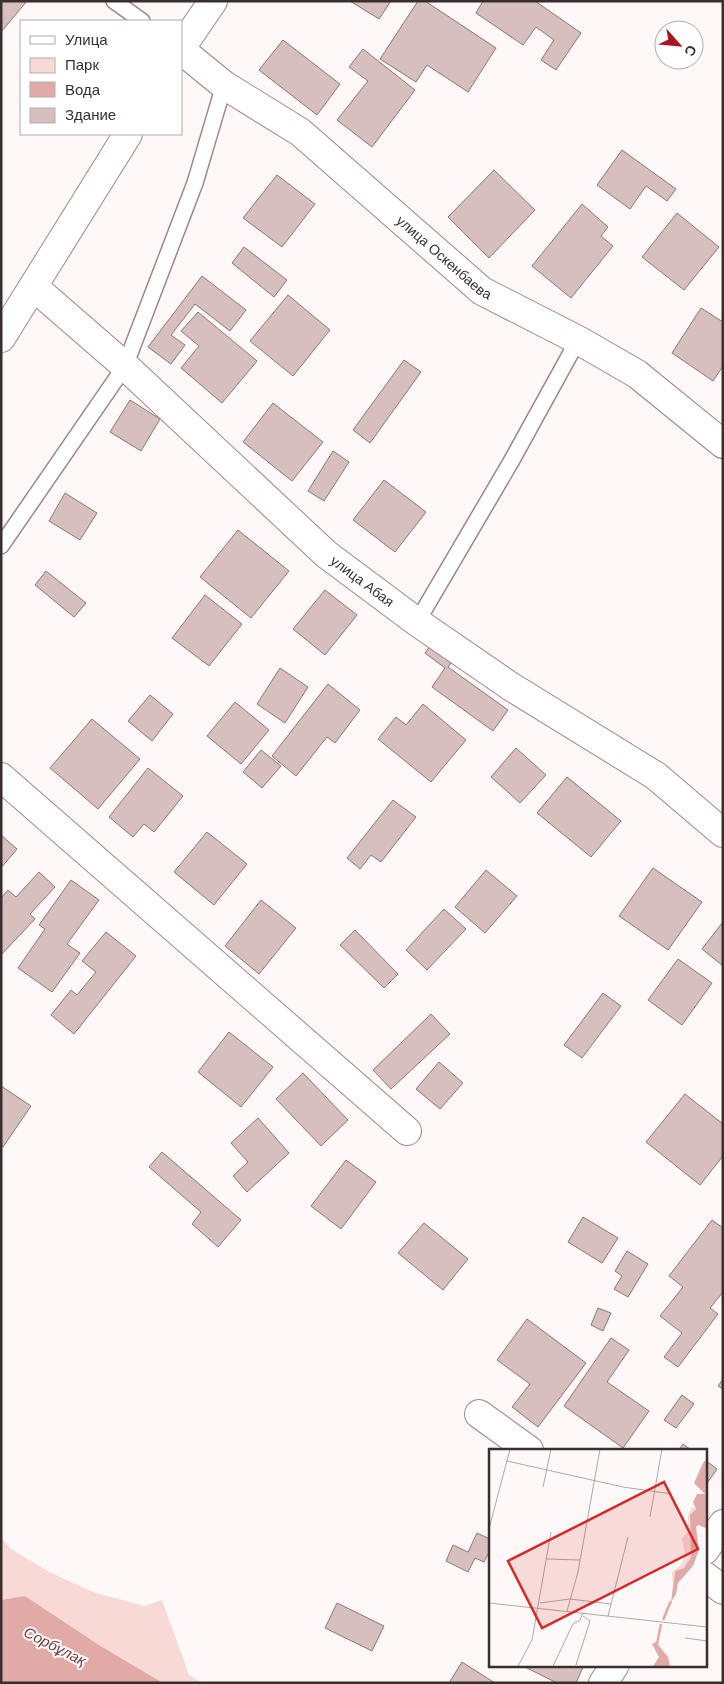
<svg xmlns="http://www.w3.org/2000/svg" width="724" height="1684" viewBox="0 0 724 1684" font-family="Helvetica,sans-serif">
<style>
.green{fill:#f8d9d6}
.water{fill:#e2aaa6}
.building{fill:#d6bfbc;stroke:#8c7775}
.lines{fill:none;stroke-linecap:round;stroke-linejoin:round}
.service-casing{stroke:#9d8785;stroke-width:18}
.minor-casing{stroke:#9d8785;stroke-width:30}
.secondary-casing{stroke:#9d8785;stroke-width:30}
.service{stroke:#fff;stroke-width:15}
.minor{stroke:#fff;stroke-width:28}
.secondary{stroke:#fff;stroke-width:28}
.labels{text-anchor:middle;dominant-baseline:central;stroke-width:4;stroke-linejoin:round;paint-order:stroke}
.street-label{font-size:14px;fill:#382f2e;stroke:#fff}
.water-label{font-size:15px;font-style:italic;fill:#7a3634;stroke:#fff}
.inset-river{fill:none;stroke:#e2aaa6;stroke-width:2.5}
.inset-road{fill:none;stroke:#afa8a7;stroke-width:1}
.view{fill:#d62828;fill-opacity:0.15;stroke:#d62828;stroke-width:2.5}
.inset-edge{fill:none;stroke:#382f2e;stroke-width:2.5}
</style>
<rect width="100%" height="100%" fill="#fef9f8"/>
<path class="green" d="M1,1538l10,11 38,23 44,20 51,14 18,-6 27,75 13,8h-39l-64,-38 -74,-49 -24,4z"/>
<path class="water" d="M25,1596l74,49 64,38h-162v-83z"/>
<g class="building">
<path d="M1,1h26l-26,31z"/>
<path d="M350,1h41l-12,18z"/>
<path d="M418,1h7l71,47 -28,44 -41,-27 -11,17 -36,-23z"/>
<path d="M483,1h52l46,32 -25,37 -15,-10 13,-20 -18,-13 -13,18 -47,-32z"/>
<path d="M283,40l57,44 -23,31 -58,-45z"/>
<path d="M363,49l52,41 -43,57 -35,-27 31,-39 -19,-14z"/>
<path d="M622,150l54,39 -9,12 -21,-15 -16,23 -33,-24z"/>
<path d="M494,170l41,40 -46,48 -41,-41z"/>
<path d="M277,175l38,29 -33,43 -39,-29z"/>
<path d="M582,204l26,23 -7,9 12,10 -42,52 -39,-32z"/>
<path d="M677,213l42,34 -35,43 -42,-33z"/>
<path d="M244,247l43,33 -13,17 -42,-34z"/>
<path d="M202,276l44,34 -16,21 -35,-27 -24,31 14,10 -14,19 -23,-17z"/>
<path d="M288,295l42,35 -37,46 -43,-35z"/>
<path d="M701,308l22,14v44l-10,15 -41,-28z"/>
<path d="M198,312l59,49 -35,42 -41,-35 18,-22 -18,-15z"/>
<path d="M404,360l17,12 -51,71 -17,-13z"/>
<path d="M130,400l30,19 -19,32 -31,-19z"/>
<path d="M273,403l50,39 -31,39 -49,-39z"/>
<path d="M333,451l16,11 -25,39 -16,-10z"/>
<path d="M384,480l42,32 -31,40 -42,-32z"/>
<path d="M65,493l32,20 -17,27 -31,-19z"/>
<path d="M238,530l51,41 -38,47 -51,-41z"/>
<path d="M46,571l40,32 -12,14 -39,-32z"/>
<path d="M325,590l32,25 -32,40 -32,-26z"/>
<path d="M205,595l37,29 -33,42 -37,-28z"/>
<path d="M432,643l22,16 -6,8 60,43 -15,21 -61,-44 13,-19 -20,-15z"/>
<path d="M280,668l28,19 -23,36 -28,-19z"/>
<path d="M328,684l32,26 -25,33 -8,-6 -31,39 -24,-20z"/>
<path d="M150,695l23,19 -21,27 -24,-20z"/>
<path d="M235,702l34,28 -28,34 -34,-28z"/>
<path d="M423,704l43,36 -35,42 -53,-43 18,-22 10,8z"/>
<path d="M92,719l48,40 -42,50 -48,-41z"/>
<path d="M516,748l30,27 -26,28 -29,-26z"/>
<path d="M261,750l20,16 -19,22 -19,-16z"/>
<path d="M148,768l35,28 -29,36 -10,-8 -11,13 -24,-20z"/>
<path d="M567,777l54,44 -30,36 -54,-44z"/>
<path d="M393,800l23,17 -35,45 -10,-7 -11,14 -13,-11z"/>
<path d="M207,832l40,32 -33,41 -40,-33z"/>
<path d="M1,835l16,14 -16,19z"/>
<path d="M653,868l49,34 -34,48 -49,-34z"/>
<path d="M486,870l31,26 -32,37 -30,-26z"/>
<path d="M39,872l16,15 -25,27 5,5 -34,36v-57l7,-8 8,7z"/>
<path d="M71,880l28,20 -32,44 13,9 -28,39 -34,-24 27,-39 -6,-4z"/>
<path d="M261,900l35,28 -37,46 -34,-28z"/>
<path d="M444,909l22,20 -39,41 -21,-20z"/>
<path d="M723,922v44l-21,-17z"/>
<path d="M355,930l43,44 -14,14 -44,-43z"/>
<path d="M106,932l30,24 -62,78 -23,-19 20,-25 6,5 19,-23 -14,-11z"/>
<path d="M678,959l34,24 -30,42 -34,-25z"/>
<path d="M603,993l18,13 -39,52 -18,-13z"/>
<path d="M431,1014l19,20 -59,55 -18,-19z"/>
<path d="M229,1032l44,35 -32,40 -43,-35z"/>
<path d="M439,1062l24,21 -23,26 -24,-20z"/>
<path d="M303,1073l45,47 -27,26 -45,-47z"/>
<path d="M1,1086l30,20 -28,41 -2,-1z"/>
<path d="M685,1094l38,30v32l-23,29 -54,-43z"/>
<path d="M258,1118l31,35 -42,39 -14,-16 15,-14 -17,-19z"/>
<path d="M162,1152l79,68 -23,27 -26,-23 9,-12 -52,-45z"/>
<path d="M346,1160l30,22 -35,47 -30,-23z"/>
<path d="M583,1217l35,21 -16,25 -34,-21z"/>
<path d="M712,1220l11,8v64l-13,16 8,6 -40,53 -14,-10 18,-24 -22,-17 23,-29 -14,-11z"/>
<path d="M424,1223l44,36 -25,31 -45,-37z"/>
<path d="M627,1251l21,13 -20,33 -14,-8 8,-13 -7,-5z"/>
<path d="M598,1308l13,5 -8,18 -12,-6z"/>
<path d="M527,1319l59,44 -48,64 -26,-20 18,-23 -33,-24z"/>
<path d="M611,1338l18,12 -22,32 42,29 -26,37 -59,-42z"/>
<path d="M723,1379v10l-5,-3z"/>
<path d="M682,1395l12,9 -18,24 -12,-8z"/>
<path d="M683,1444l8,6h-12z"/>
<path d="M705,1460l12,9 -12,17z"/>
<path d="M477,1533l13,6v11l-6,12 -9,-4 -7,14 -22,-11 7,-16 15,7z"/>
<path d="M337,1603l47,23 -12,25 -47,-23z"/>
<path d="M462,1662l33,21h-46z"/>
<path d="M521,1665h63l-8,18h-19z"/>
</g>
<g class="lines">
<g class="service-casing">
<g id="service">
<path d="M114,1l28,20"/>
<path d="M1,546l124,-180 70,-183 29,-98"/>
<path d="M417,622l95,-162 66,-120"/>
</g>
</g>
<g class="minor-casing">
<g id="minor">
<path id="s1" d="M181,50l43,35 76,47 182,159 96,49 59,34 86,70"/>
<path id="s2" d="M34,287l91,79 201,188 91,68 93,64 146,90 67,57"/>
<path d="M1,777l406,354"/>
<path d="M479,1414l50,36"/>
<path d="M705,1550l18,-26"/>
<path d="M705,1576l18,14"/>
<path d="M603,1683l12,-18"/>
</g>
</g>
<g class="secondary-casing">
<g id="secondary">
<path d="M181,48l32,-47"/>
<path d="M1,338l127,-204"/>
</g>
</g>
<use href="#service" class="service"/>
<use href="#minor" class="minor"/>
<use href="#secondary" class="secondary"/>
</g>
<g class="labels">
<g class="street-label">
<text stroke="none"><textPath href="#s1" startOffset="336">улица Оскенбаева</textPath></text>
<text stroke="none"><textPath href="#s2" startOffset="441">улица Абая</textPath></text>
</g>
<g class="water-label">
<text transform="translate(55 1646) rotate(27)">Сорбұлақ</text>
</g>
</g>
<g transform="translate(489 1449)">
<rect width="218" height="218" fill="#fef9f8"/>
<path d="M203,58l4,2 -6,6 1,42 -7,11 -9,3 -3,13v-12l10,-8 3,-10 -3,-16 6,-6v-17z" fill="#f8d9d6"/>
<path d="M215,12h3l-1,67 -8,-3 -2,2 3,23 -6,16 -15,17 -2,11 -5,8 4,-31 9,-3 7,-11 -1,-42 6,-6 -3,-7 4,-8h8l-11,-11zM167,193l12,15 2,9h-17l6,-9 -7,-13z" fill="#e2aaa6"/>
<path class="inset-river" d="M174,171l8,-19M168,195l4,-20"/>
<path class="inset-road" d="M18,12l116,26 49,7M54,38l8,-38M161,68l12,-68M0,80l21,-80M58,110l33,1M0,154l218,24M51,154l30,-4 41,5M78,162l11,-39 22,-123M119,167l20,-79M196,189l22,3M87,216l14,-44 -7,-5M29,217l14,-26 19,-108M64,217l20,-42 7,-4 3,-7"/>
<path class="view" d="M175,33l34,67 -156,79 -34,-67z"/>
<rect width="218" height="218" class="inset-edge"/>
</g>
<rect width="724" height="1684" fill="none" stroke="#382f2e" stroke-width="5"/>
<rect x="20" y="20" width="162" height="115" fill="#ffffff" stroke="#afacab"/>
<rect x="30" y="36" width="25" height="8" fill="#ffffff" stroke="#afacab"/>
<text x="65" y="45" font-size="15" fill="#382f2e">Улица</text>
<rect x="30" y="58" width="25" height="15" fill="#f8d9d6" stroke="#afacab"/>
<text x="65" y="70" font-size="15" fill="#382f2e">Парк</text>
<rect x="30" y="82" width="25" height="15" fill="#e2aaa6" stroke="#afacab"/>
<text x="65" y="95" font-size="15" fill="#382f2e">Вода</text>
<rect x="30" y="108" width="25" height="15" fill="#d6bfbc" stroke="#afacab"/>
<text x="65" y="120" font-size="15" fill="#382f2e">Здание</text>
<g transform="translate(679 45) rotate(117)"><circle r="24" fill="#ffffff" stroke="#afacab"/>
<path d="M0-4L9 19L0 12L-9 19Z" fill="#aa1523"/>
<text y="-8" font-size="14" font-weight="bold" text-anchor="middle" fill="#382f2e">С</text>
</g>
</svg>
